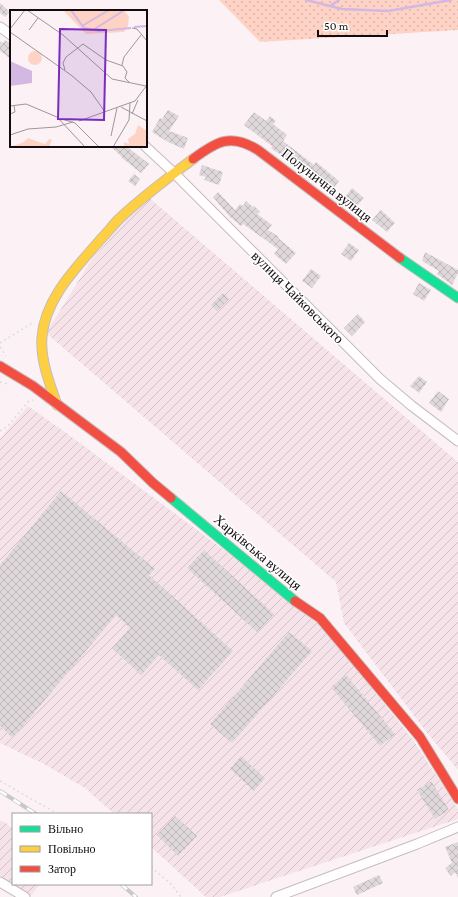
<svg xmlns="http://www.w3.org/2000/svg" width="458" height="897" viewBox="0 0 458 897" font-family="'Crimson Pro',serif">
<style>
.industrial{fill:url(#industrial-furrows)}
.grass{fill:url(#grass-dots)}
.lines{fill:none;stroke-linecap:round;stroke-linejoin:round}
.stream{stroke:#d2b8e2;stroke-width:2.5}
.building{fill:url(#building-cross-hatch)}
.street-casing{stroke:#c4bdbf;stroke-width:11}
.fast-casing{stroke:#c4bdbf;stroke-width:11}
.slow-casing{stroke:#c4bdbf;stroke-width:11}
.jam-casing{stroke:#c4bdbf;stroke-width:11}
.path{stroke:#dddbdc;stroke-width:1.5;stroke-dasharray:2 3;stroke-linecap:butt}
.street{stroke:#fffdfe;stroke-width:9}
.fast{stroke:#16e098;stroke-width:9}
.slow{stroke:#ffcf43;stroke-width:9}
.jam{stroke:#f24e42;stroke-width:9}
.rail-casing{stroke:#cac7c8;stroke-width:4}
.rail{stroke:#fff;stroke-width:2.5;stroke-dasharray:8;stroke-linecap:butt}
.labels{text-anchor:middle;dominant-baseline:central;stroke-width:3;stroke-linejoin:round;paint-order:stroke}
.street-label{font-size:14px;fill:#120c0e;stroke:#fff}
.inset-river{fill:none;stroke:#d2b8e2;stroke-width:2}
.inset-road{fill:none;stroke:#9e9699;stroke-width:1}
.view{fill:#7b2cbf;fill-opacity:0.15;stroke:#7b2cbf;stroke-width:2}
.inset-edge{fill:none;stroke:#120c0e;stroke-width:2}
</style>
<defs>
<pattern id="industrial-furrows" width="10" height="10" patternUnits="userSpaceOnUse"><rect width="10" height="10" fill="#f6e3e9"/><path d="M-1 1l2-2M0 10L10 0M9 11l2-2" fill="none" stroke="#d2c2c7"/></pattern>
<pattern id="grass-dots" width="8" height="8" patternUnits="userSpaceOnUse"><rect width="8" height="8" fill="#fed3c5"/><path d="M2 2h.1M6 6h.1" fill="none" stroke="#d9b4a8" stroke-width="1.8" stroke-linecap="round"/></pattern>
<pattern id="building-cross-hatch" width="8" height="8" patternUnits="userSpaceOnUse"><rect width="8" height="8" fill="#dfd8db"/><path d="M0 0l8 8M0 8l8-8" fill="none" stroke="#beb8bb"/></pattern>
</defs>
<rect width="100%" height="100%" fill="#fcf2f5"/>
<g class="industrial">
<path d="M147,196l311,266v308l-30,-36 -84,-111 -8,-41 -290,-249 46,-74z"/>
<path d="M28,406l37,26 252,187 96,121 45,69v10l-238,78h-14l-55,-50v-33h-37l-29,-26 -41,-24 -44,-21v-305z"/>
<path d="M0,820l6,3 7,6v55h27l-10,13h-5l-25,-15z"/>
</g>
<path class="grass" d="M219,0h239v30l-198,12z"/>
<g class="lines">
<g class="stream">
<path d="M306,0l36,9 46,2 63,-11"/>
<path d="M330,6l9,-6"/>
</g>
</g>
<g class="building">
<path d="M0,3l10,9 -5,5 -5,-4z"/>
<path d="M5,40l6,4v15l-11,-8v-10l3,2z"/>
<path d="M168,110l11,6 -10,15 19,7 -4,11 -16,-7 -16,-10 8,-14 2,1z"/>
<path d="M254,112l12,9 4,-5 6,5 -3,3 14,11 -4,6 31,24 2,-3 23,19 -7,9 -15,-13 -2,3 -44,-32 1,-2 -28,-21z"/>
<path d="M110,146h16l23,18 -8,9 -19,-15v-1z"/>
<path d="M202,165l21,7 -4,13 -15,-5 2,-3 -7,-2z"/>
<path d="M134,174l6,5 -5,7 -7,-5z"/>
<path d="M352,188l12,10 -9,10 -11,-10z"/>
<path d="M218,192l17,18 5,-6 3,2 3,-5 7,6 1,-1 6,6 -3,2 15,11 -4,5 11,7 -1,1 18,15 -10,11 -12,-10 4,-5 -35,-25 -2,2 -11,-9 -17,-20z"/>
<path d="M381,210l14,13 -8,9 -15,-12z"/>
<path d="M349,243l10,7 -8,11 -10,-7z"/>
<path d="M425,252l33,18v3l-6,12 -15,-11 2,-3 -17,-10z"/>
<path d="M311,269l10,7 -9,12 -10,-7z"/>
<path d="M419,283l12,7 -7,11 -11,-7z"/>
<path d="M223,293l6,6 -12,12 -6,-6z"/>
<path d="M358,314l7,8 -13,14 -8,-8z"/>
<path d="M419,376l8,6 -8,11 -9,-7z"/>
<path d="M438,391l11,8 -8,13 -12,-9z"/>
<path d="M61,491l94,78 -6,6 84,76 -35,39 -39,-35 -18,20 -29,-27 18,-20 -14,-13 -103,123 -13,-12v-161z"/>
<path d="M204,550l70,64 -17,18 -70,-64z"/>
<path d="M289,632l23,19 -80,92 -22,-19z"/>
<path d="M346,675l49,59 -15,12 -49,-59z"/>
<path d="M241,756l24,22 -11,13 -24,-22z"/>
<path d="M431,781l18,29 -14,9 -18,-29z"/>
<path d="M175,816l22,20 -19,20 -21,-21z"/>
<path d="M458,842v36l-3,-6 -4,4 -6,-8 7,-5 -7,-16z"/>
<path d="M379,875l4,8 -26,12 -4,-8z"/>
</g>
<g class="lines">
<g class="street-casing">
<g id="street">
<path d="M0,27l11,8"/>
<path d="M145,146l29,27 206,206 32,27 46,35"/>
<path d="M0,882l25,15"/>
<path d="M276,897l141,-53 41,-17"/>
</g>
</g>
<g class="fast-casing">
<g id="fast">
<path d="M400,258l58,40"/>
<path d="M171,498l124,103"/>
</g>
</g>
<g class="slow-casing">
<path id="slow" d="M57,405c-7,-21 -17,-45 -15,-68 3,-39 35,-70 59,-98 6,-6 12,-14 18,-20 23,-22 49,-41 74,-60"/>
</g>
<g class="jam-casing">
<g id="jam">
<path d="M193,159c24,-18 38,-26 65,-9l142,108"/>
<path d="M0,366l33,20 88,66 32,31 18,15"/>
<path d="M295,601l25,17 100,119 38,62"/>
</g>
</g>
<g class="path">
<path d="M0,343l34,-21"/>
<path d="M0,347l6,9"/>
<path d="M0,382l8,2"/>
<path d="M0,431l8,-5 21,-25 4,-1"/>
<path d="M0,781l58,33"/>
<path d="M151,867l20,17 10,13"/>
</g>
<use href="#street" class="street"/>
<use href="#fast" class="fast"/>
<use href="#slow" class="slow"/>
<use href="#jam" class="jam"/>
<g class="rail-casing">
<g id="rail">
<path d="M0,791l36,23"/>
<path d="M121,884l15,13"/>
</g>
</g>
<use href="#rail" class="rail"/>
</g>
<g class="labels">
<g class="street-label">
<text transform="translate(327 185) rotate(38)">Полунична вулиця</text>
<text transform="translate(298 297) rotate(45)">вулиця Чайковського</text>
<text transform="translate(258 552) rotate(40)">Харківська вулиця</text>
</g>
</g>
<g transform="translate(10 10)">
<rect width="137" height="137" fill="#fcf2f5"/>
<path d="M53,0h61l5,7 -1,9 -4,6 -38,2zM18,128l17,6 4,-5 3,1 -3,7h-39l14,-5z" fill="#fed3c5"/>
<path d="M128,115l9,6v16h-23v-5l5,2 -1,-5 7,-5z" fill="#fed3c5"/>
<path d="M18 48a7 7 0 1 1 14 0a7 7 0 1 1-14 0Z" fill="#fed3c5"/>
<path d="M0,51l22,10v12l-22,3z" fill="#d2b8e2"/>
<path class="inset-river" d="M61,0l13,18 15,3 32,-3M72,16l27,-16M124,17l13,-1M83,20l30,-19"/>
<path class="inset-road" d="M17,0l36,25 49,44 34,7M122,18l5,1 10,12M0,19l15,-19M19,20l9,-12M0,22l61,43 20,17 14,20M112,55l2,-8 17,-22M55,60l-2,-7 3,-6 17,-13 23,16 17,6 4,6 -2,6 5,5M0,96l16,-2 31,13 28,30M111,97l26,14M0,104l5,-2 -1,-7M122,104l6,-14M52,109l13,4 24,24M69,111l56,-20 12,-16M0,125l18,-6 28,-2 17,-5M101,126l6,-28M103,137l16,-27 1,-17"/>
<path class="view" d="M50,19l46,1 -2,90 -46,-1z"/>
<rect width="137" height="137" class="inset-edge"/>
</g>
<rect x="12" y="813" width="140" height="72" fill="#ffffff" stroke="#a09e9f"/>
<rect x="20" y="826" width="20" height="6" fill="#16e098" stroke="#a09e9f"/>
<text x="48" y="833" font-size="12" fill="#120c0e">Вільно</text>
<rect x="20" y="846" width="20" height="6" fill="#ffcf43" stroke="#a09e9f"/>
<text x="48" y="853" font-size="12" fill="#120c0e">Повільно</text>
<rect x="20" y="866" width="20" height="6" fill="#f24e42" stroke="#a09e9f"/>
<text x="48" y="873" font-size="12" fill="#120c0e">Затор</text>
<path d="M318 30v6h69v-6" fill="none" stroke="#120c0e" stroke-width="2"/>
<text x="324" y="30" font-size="12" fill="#120c0e" stroke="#ffffff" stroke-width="3" paint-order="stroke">50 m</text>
</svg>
